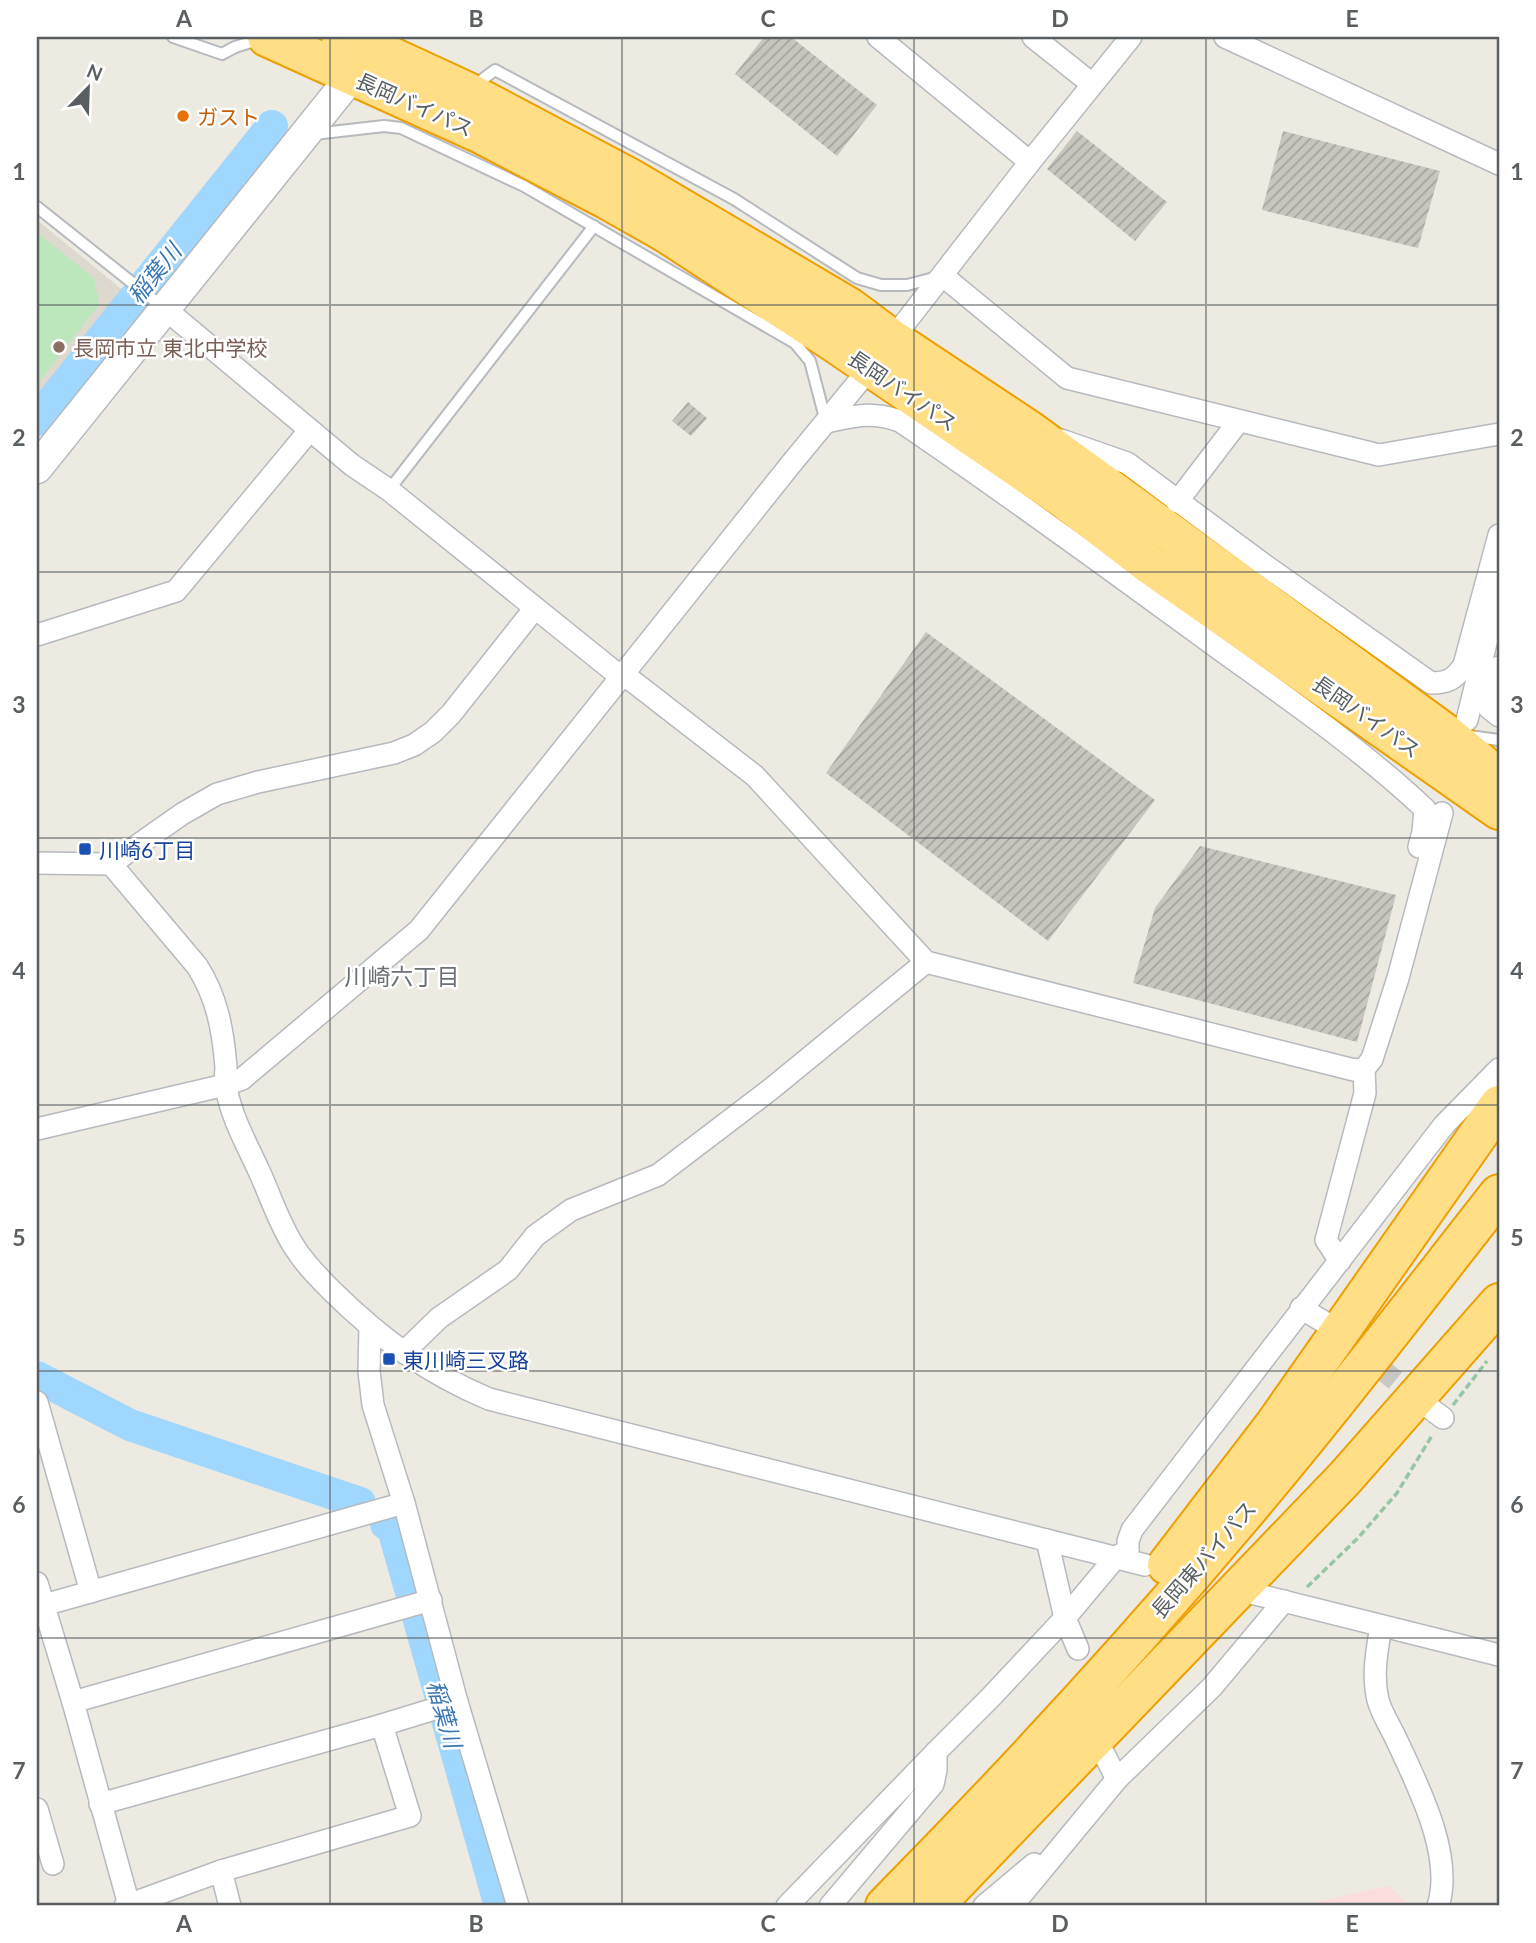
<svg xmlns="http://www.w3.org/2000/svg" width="1536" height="1943" viewBox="0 0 1536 1943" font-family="Lato,'Noto Sans JP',sans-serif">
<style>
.education{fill:#ddd9cf}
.medical{fill:#fcdddb}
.grass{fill:#bce6bc}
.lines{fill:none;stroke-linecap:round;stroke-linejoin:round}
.river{stroke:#9fd7ff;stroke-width:32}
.building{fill:url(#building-hatch)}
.street-tunnel{stroke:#c8c7c1;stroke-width:21;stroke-dasharray:21 10;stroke-linecap:butt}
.lane-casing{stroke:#b6b9be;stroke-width:14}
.street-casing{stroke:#b6b9be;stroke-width:24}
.secondary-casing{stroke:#b5b8be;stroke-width:33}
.highway-casing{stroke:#ee9f00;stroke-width:42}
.path{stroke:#94c7a2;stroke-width:3.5;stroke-dasharray:7 3.5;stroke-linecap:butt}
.lane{stroke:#fff;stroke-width:10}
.street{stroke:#fff;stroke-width:21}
.secondary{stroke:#fff;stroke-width:30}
.highway{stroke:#ffde86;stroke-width:38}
.grid{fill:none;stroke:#595e62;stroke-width:2;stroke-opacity:0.55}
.food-dot{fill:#e8710a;stroke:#fff;stroke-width:2.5}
.education-dot{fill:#8d6e63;stroke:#fff;stroke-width:2.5}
.transit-dot{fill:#1a4fb4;stroke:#fff;stroke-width:2.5}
.labels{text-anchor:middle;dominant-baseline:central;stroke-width:5;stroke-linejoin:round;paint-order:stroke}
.street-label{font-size:21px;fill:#595e62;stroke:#fff}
.food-label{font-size:21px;fill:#c56008;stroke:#fff;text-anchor:start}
.education-label{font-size:21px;fill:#785e54;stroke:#fff;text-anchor:start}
.transit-label{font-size:21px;fill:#164399;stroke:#fff;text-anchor:start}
.water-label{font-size:23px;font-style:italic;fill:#3977b4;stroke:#fff}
.neighbourhood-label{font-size:23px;fill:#6a7074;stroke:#fff}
.neatline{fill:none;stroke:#595e62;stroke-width:2.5}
.grid-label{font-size:23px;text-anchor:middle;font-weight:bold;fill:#595e62}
</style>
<defs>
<pattern id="building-hatch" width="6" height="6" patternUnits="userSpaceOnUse" patternTransform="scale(1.75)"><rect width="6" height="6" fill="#c8c5be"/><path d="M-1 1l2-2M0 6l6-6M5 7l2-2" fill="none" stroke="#a5a39e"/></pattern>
</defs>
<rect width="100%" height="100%" fill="#edeae1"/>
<path class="education" d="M37,220l88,72 -88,110z"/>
<path class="medical" d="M1388,1886l23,20h-111z"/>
<path class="grass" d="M37,232l57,46 5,27 -62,79z"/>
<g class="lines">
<g class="river">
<path d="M37,420l235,-294"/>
<path d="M37,1377l93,48 230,78"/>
<path d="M386,1524l7,5 107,377"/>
</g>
</g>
<g class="building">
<path d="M764,37h27l86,68 -40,51 -102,-82z"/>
<path d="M1077,131l90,71 -32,39 -88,-72z"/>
<path d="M1283,131l157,40 -22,77 -156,-38z"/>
<path d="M688,402l19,16 -16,18 -19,-15z"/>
<path d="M926,632l229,168 -107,141 -222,-168z"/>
<path d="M1200,846l196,49 -39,147 -224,-59 22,-75z"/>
</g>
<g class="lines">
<path class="street-tunnel" d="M1331,1328l92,75"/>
<g class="lane-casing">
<g id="lane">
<path d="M173,37l49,17 13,-7 26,-8"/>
<path d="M475,85l20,-15 239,129 123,79 24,7h26l31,-8"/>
<path d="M314,134l70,-8 17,2 123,58 271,157 15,18 16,61"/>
<path d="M37,207l127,101"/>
<path d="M389,490l205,-264"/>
<path d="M1469,736l30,4"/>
</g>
</g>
<g class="street-casing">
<g id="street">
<path d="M878,37l152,125"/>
<path d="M1033,37l59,47"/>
<path d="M1225,37l274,127"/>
<path d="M943,276l124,102 312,77 120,-21"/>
<path d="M164,308l188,157 37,25 232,187 10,3 124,96 171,186 428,108 10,-1 8,-10 26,-81 44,-165"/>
<path d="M826,422c30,-6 44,-11 74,-1 105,71 208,147 311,222 73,53 148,104 214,166l-2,23 -4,15"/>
<path d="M1061,440l66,23 136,101 168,119c17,0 24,-4 33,-18l35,-130"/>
<path d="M1177,502l61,-80"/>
<path d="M37,635l139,-44 133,-160"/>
<path d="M1499,667l-10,41 10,8"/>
<path d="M1467,720l32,-130"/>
<path d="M37,863l74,1 71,-50 35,-20 41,-12 136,-29 20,-8 19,-13 18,-18 84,-106"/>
<path d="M111,864l86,102c20,31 26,64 29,101 0,7 -2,14 0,21 6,30 20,55 33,83 12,26 20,53 36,77 10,16 24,30 38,44 48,47 94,81 156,107l656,166"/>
<path d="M37,1129l188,-44 17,-6 177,-149 372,-466 79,-96 160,-206 101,-125"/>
<path d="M1340,1261l-14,-21 39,-147 -1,-24"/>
<path d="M1301,1308l23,14"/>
<path d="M370,1328l-1,43 4,34 31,98 53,199 61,204"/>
<path d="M404,1352l35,-34 69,-48 27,-34 36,-26 87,-35 113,-86 155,-127"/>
<path d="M37,1402l54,190"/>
<path d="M1427,1406l16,12"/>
<path d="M1047,1540l18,78 13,31"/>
<path d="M37,1583l36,119 56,203"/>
<path d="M1251,1593l248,62"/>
<path d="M37,1607l367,-104"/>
<path d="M1381,1626c-4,25 -9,49 -3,74 4,15 14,29 20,43 21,45 56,114 40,163"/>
<path d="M73,1702l358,-102"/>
<path d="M1104,1754l13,25"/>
<path d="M100,1804l282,-79"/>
<path d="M37,1809l16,55"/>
<path d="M221,1871l9,35"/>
<path d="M125,1906l96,-35 189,-55 -28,-91 75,-23"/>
<path d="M787,1906l149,-154 55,-55 74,-79 51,-61 12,-6v-10l4,-11 312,-405 55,-56"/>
<path d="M830,1906l103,-122 3,-14v-18"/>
<path d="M984,1906l50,-42"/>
<path d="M1012,1906l105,-127 95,-92 72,-86"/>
</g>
</g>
<g class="secondary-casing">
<path id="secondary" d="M37,468l327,-407"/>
</g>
<g class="highway-casing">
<g id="highway">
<path d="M267,37l212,96 127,66 60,34 166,108 232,158 86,66 349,245"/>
<path d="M341,37l34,12 91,42 166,88 217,128 43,32 137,91 416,303 54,45"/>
<path d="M1167,1565l108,-141 224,-319"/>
<path d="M885,1906c148,-150 291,-307 424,-471 65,-80 127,-161 190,-241"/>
<path d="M931,1906l17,-15 397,-413 154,-175"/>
</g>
</g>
<g class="path">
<path d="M1453,1405l34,-44"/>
<path d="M1307,1587l51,-49 39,-45 36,-59"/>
</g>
<use href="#lane" class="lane"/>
<use href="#street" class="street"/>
<use href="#secondary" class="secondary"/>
<use href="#highway" class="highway"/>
</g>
<path class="grid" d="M330,37v1869M622,37v1869M914,37v1869M1206,37v1869M37,305h1462M37,572h1462M37,838h1462M37,1105h1462M37,1371h1462M37,1638h1462"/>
<circle class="food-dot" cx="183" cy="116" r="7"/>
<circle class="education-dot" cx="59" cy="347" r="7"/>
<g class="transit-dot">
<rect x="78" y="842" width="14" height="14" rx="3.5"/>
<rect x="382" y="1352" width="14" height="14" rx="3.5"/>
</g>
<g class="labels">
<g class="street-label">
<text transform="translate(415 104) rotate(24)">長岡バイパス</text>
<text transform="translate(903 390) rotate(34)">長岡バイパス</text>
<text transform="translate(1367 716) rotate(35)">長岡バイパス</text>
<text transform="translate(1203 1559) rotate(-49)">長岡東バイパス</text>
</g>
<g class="food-label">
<text x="197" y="116">ガスト</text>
</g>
<g class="education-label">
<text x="73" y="347">長岡市立 東北中学校</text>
</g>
<g class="transit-label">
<text x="99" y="849">川崎6丁目</text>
<text x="403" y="1359">東川崎三叉路</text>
</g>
<g class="water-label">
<text transform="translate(154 273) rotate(-51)">稲葉川</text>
<text transform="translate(445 1714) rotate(74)">稲葉川</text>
</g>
<g class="neighbourhood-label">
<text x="402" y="976">川崎六丁目</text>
</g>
</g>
<rect width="1536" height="1943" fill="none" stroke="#ffffff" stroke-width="77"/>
<g transform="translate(88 88) rotate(23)" stroke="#ffffff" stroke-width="5" paint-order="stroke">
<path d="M0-5L12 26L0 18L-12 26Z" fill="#595e62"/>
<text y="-10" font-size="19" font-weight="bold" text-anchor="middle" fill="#595e62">N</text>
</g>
<rect x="38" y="38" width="1460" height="1866" class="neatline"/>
<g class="grid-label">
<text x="184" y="27">A</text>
<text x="476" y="27">B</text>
<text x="768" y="27">C</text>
<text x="1060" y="27">D</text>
<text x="1352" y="27">E</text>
<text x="19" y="180">1</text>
<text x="1517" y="180">1</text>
<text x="19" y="446">2</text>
<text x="1517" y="446">2</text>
<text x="19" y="713">3</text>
<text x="1517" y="713">3</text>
<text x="19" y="979">4</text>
<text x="1517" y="979">4</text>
<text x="19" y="1246">5</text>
<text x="1517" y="1246">5</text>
<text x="19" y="1513">6</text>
<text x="1517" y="1513">6</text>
<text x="19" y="1779">7</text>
<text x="1517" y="1779">7</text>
<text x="184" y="1932">A</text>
<text x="476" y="1932">B</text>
<text x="768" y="1932">C</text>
<text x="1060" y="1932">D</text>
<text x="1352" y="1932">E</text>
</g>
</svg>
